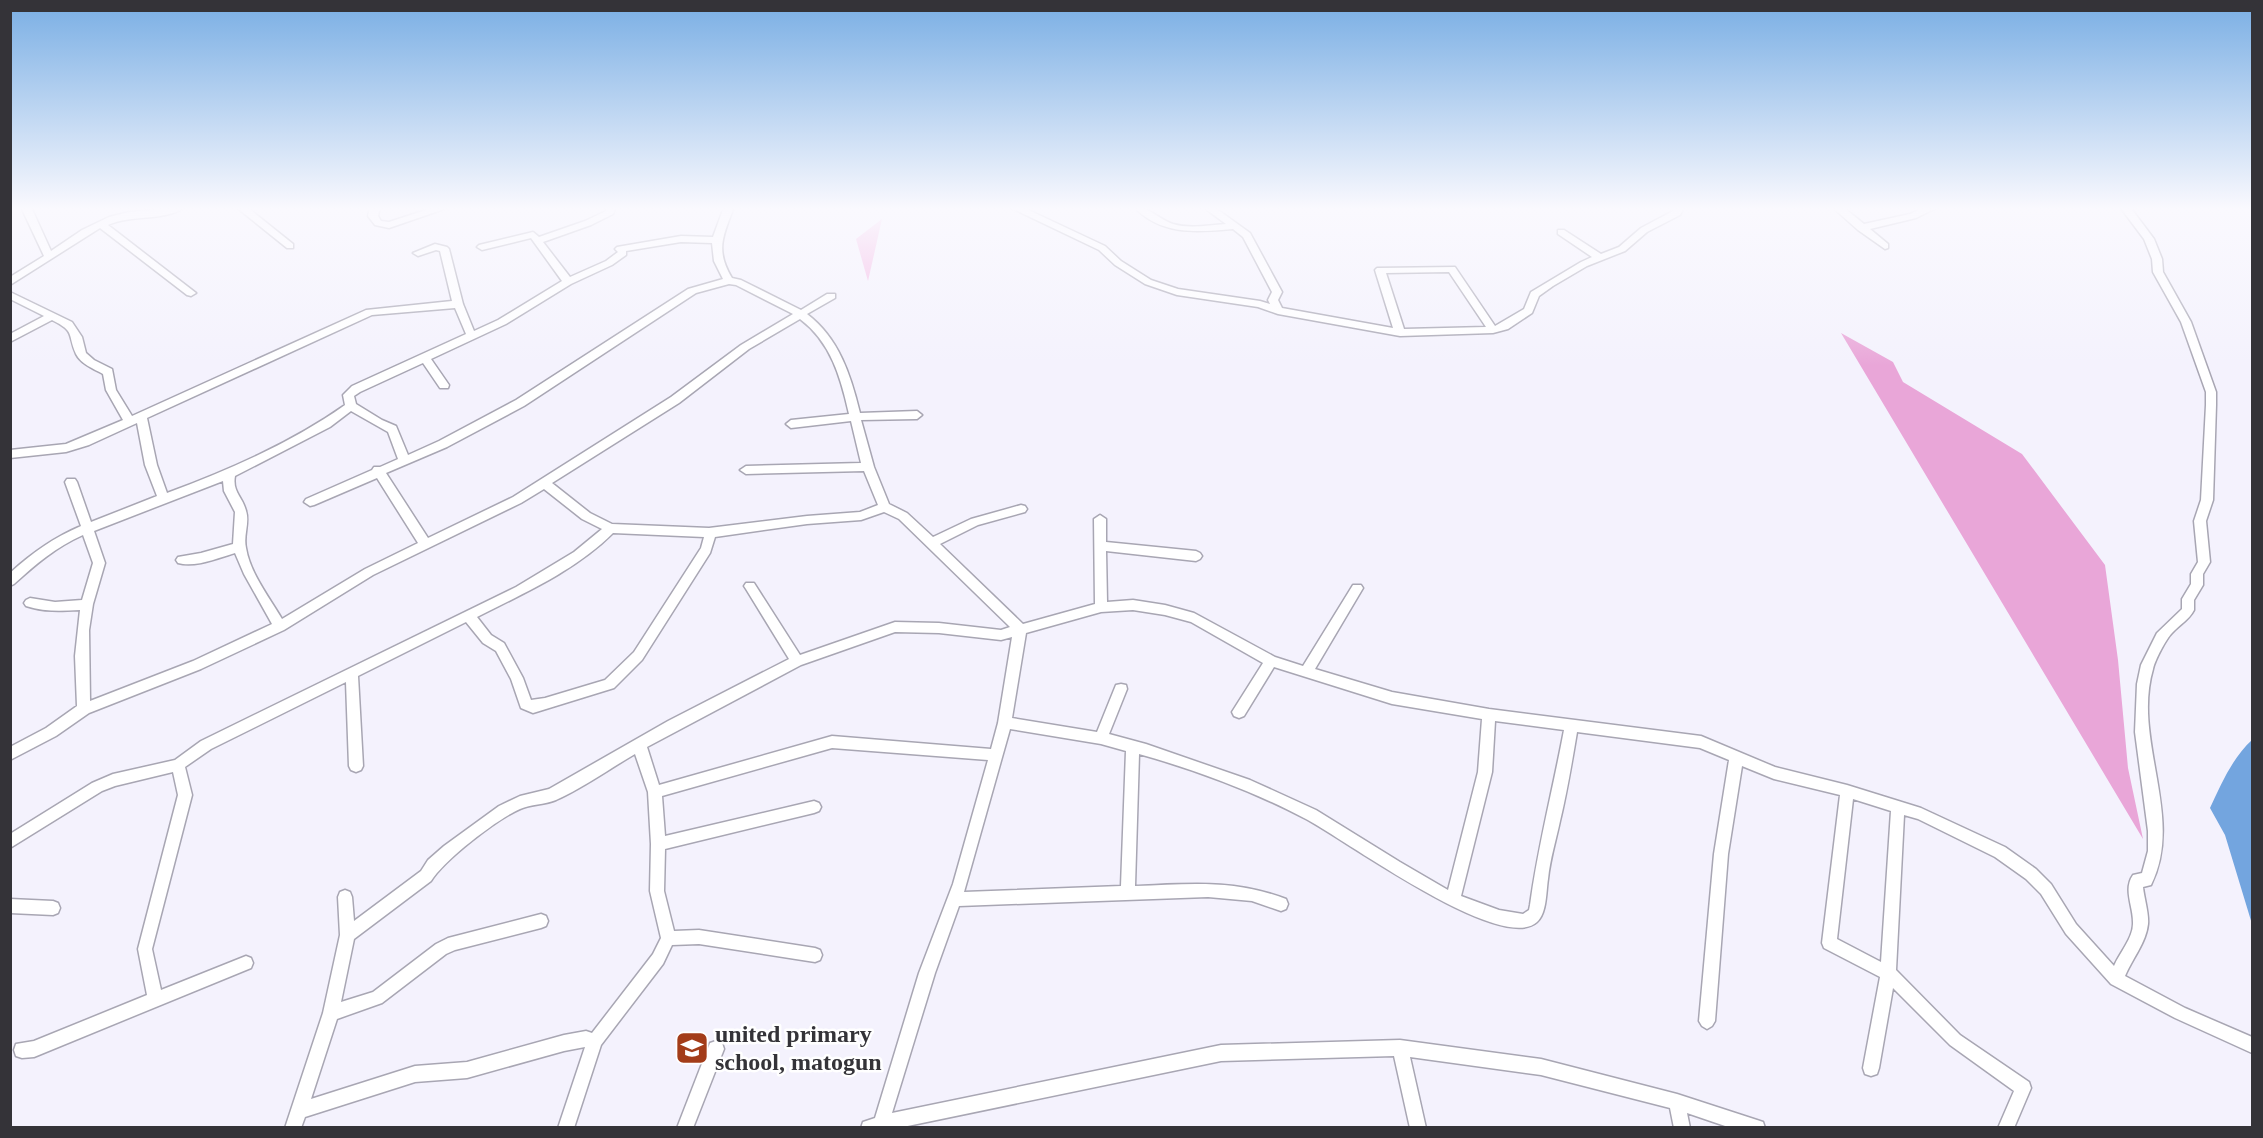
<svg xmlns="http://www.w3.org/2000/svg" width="2263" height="1138" viewBox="0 0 2263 1138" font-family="'Times New Roman',serif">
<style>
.green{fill:#f4b5e3}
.forest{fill:#e9a6d8}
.water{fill:#73a5df}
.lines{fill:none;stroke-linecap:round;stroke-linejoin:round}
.minor-casing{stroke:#a8a6b3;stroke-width:3}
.minor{fill:#fff;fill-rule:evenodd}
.labels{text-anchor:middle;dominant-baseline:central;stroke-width:5;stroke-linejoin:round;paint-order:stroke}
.near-poi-label{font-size:24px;font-weight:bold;fill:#343338;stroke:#fff;text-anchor:start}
</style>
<rect width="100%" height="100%" fill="#f4f2fd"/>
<path class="green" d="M882,219l-14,62 -12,-42z"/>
<path class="forest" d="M1841,333l52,29 10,20 119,72 83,111 13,95 10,108 15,71z"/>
<path class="water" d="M2252,740v184l-27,-89 -15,-27c11,-24 23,-51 42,-68z"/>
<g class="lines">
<g class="minor-casing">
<g id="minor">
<path d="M21,207h10l20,44 31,-21 27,-13 20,-5 56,-5c-21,15 -54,7 -77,18l88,68 -5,3 -4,-1 -87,-67 -90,57v-8l34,-21z"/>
<path d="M236,207h11l46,37v4h-6z"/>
<path d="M370,207h10l-2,9 3,5 8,1 46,-15h15l-61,21 -14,-3 -7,-9z"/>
<path d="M606,207h10l-3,7 -22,11 -48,17 27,35 36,-16 12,-9 -3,-3 2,-2 64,-11 32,1 11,-30h10c-11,29 -19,43 -2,71l9,2 60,30 26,-16h8v4l-28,16c32,24 44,62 53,99l57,-2 5,4 -5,4 -56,1 13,47 15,37 18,9 26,24 38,-18 50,-14 4,1 2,3 -2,3 -47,13 -38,19 83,80 72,-20 -1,-85 6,-4 6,4v23l90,9 4,2 2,3 -2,3 -4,2 -90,-10 1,51 26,-2 32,5 29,8 81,44 28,9 50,-81h8l2,3 -48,81 77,23 97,17 212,27 74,31 72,18 74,23 84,39 31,22 15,15 25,40 38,42c6,-14 20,-29 19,-44 0,-16 -10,-33 0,-47l9,-2 6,-22v-20l-13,-99 2,-48 4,-19 16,-32 25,-24v-10l9,-15v-10l7,-12 -4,-41 7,-21 5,-95v-13l-25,-70 -28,-50 -1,-13 -8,-20 -24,-32h10l24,32 8,20 1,13 28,50 25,70v13l-3,95 -7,21 4,41 -7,12v11l-9,15v10c-5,10 -15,15 -22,23 -6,6 -17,27 -19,36 -21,71 32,148 -2,216l-8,2c1,11 6,26 5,37 -2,19 -16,35 -23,52l60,32 67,29v16l-77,-35 -64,-34 -45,-50 -25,-40 -15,-15 -31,-22 -77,-38 -14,-4 -8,155 64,65 69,47 2,6 -17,40h-16l16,-37 -64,-46 -57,-57 -14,80 -2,6 -6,2 -6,-2 -2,-6 17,-91 -56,-29 -2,-5 18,-148 -66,-16 -32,-13 -14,88 -13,167 -3,5 -5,3 -5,-3 -3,-5 15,-167 15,-94 -29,-12 -123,-16c-5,30 -10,60 -17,89 -4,19 -10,38 -12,58 -2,12 -1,34 -11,43 -36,33 -195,-85 -233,-104 -49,-26 -111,-49 -165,-64l-4,132c55,-2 99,-7 151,13l2,5 -2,5 -5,2 -29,-10 -44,-4 -249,9 -24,67 -43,140 329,-68 179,-5 141,19 136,35 80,26 6,2 2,6h-34l-44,-15 3,15h-16l-4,-20 -129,-33 -131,-18 16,71h-16l-16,-72 -173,5 -323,67h-37l2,-6 12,-4 44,-145 34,-89 35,-124 -156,-12 -170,48 3,40 149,-35 5,2 2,4 -2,4 -5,2 -149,36 -1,42 10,40 25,-1 116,18 5,2 2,5 -2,5 -5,2 -116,-18 -27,1 -9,19 -62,81 -27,83h-16l27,-81 -21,4 -97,27 -52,4 -110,35 -4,11h-16l38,-115 17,-78 -2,-38 2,-5 5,-2 5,2 2,5 2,24 67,-50 7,-11 16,-14 55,-40 21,-10 29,-7 119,-68 121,-62 -43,-70 -2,-3 2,-3h8l46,72 95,-33 44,1 62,7 9,-3 -111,-108 -15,-7 -23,8 -54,4 -92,13 -5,16 -68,107 -28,28 -81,25 -12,-5 -10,-29 -15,-28 -13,-8 -17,-21 -108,54 5,90 -2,4 -5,2 -5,-2 -2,-4 -3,-84 -135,67 -26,18 7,28 -40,154 9,41 85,-34 5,2 2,5 -2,5 -217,89 -12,1 -6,-2 -2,-6 2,-6 18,-3 113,-46 -9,-46 40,-154 -5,-23 -58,14 -13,5 -92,57v-14l82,-51 21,-9 62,-14 26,-19 315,-154 58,-35 28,-23 -20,-10 -38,-30 -23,14 -148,72 -89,55 -83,39 -112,44 -33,23 -46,24v-13l36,-19 31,-22 -2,-50 5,-46c-19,1 -36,2 -54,-4l-2,-3 2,-3 4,-2 25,4 27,-2 11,-37 -10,-28c-27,12 -47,29 -69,49l-4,2v-13c22,-20 43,-35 71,-47l-16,-44 2,-3h8l2,3 14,40 66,-26 -12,-31 -8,-42 -48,22 -23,7 -56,6v-8l56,-6 57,-24 -17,-30 -3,-16c-9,-5 -22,-10 -27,-20 -9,-20 0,-22 -24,-34l-42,22v-8l34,-18 -34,-17v-7l62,30 10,15 4,16 8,7 18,9 4,21 16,26 234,-106 86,-9 -12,-50 -4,-1 -18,6 -5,-3 22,-9 12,3 2,2 14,55 11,27 24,-11 64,-39 -31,-43 -49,12 -5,-3 2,-2 54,-13 6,5 46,-16 21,-10zM681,242l31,1 2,18 9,18 -35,10 -172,111 -77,41 -31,14 -12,-29 -14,-6 -26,-16 -2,-8 6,-4 63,-29 17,25h8l1,-3 -18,-26 75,-35 65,-40 41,-19 14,-10v-4zM729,284l7,1 57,29 -52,31 -70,52 -158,100 -85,41 -42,-65 61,-26 77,-41 172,-113zM455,308l11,26 -114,52 -9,9 2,10c-54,38 -116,65 -178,88l-10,-28 -10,-47 225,-103zM800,319c31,23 41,59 49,95l-58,6 -5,4 5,4 60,-7 10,42 -115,3 -6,4 6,4 118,-3 14,34 -18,7 -53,4 -98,12 -97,-4 -22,-11 -38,-30 127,-80 70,-54zM351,411l37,21 10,27 -18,8h-6l-2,3 -66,29 -2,3 6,4 4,-1 63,-27 41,65 -53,26 -83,50c-13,-22 -32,-46 -36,-71 -3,-13 4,-25 0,-37 -3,-14 -14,-19 -11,-35l95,-49zM223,481l1,10 11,21 -2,32 -32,9 -23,4 -2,3 2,3c17,5 40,-5 57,-10l9,21 28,50 -79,37 -103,40 -1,-71 4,-26 12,-41 -11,-32zM613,533l91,4 -3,11 -67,104 -29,28 -60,18 -14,2 -8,-22 -19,-35 -13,-8 -14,-18c47,-24 98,-46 136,-84zM1133,610l32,5 26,7 72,41 -31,49 2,4 5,2 5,-2 30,-49 118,37 90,15 -4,53 -30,118 -48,-28 -84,-52 -66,-30 -104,-36 -37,-10 18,-45 -1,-4 -5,-1 -5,1 -19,47 -85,-14 14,-85 75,-21zM895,632l44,1 62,7 11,-3 -14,86 -7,26 -159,-13 -173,49 -12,-38 154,-82zM1495,721l69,9c-11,59 -26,116 -34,175l-1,5 -6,4 -24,-4 -38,-14 31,-124zM1010,729l91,15 25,7 -5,135 -157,6zM635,754l13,38 3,52 -1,47 11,47 -8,16 -61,79 -6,-2 -22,4 -97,27 -52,4 -104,33 26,-80 45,-16 64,-49 9,-4 86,-22 5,-2 2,-5 -2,-5 -5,-2 -93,24 -12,6 -63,48 -32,10 13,-63 77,-58c13,-21 66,-62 89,-72 11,-5 24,-4 36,-9 27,-12 53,-31 79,-46zM1853,799l38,12 -10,151 -44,-23z"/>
<path d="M1009,207h13l83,39 16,15 30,19 27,9 82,12 10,3 -2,-4 4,-8 -29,-55 -10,-8c-36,3 -71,7 -99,-22 16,0 24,12 39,17 17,5 35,1 53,0l-23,-17h11l36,26 32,59 -4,8 4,8 111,20 -18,-58 2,-2 78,-1 40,59 29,-17 7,-17 50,-30 11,-5 -34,-23v-4h6l37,24 18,-7 22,-19 32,-17 1,-4h10l-4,8 -33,17 -22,19 -38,15 -34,20 -14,10 -7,17 -24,16 -15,4 -93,3 -122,-22 -20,-7 -81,-12 -32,-11 -30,-19 -16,-15zM1449,272l37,55 -82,2 -18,-56z"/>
<path d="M1832,207h11l21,17 46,-10 15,-7h13l-22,11 -46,11 18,15v4l-3,1 -27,-19z"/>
<path d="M10,899l43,2 5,2 2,5 -2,5 -5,2 -43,-2z"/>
<path d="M716,1041l6,2 2,6 -31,79h-16l33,-85z"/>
</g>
</g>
<use href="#minor" class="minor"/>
</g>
<linearGradient id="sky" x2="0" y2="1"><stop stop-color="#79aee4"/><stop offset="0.57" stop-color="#faf9fe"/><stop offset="1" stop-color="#faf9fe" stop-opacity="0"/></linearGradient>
<rect width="2263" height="366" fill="url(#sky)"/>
<defs>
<g id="school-square" transform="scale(1.725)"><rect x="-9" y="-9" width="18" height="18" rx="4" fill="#a33c19" stroke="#fff"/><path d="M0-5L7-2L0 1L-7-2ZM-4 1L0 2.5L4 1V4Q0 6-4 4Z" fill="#fff"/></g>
</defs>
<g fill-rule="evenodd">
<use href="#school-square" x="692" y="1048"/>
</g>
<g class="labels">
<g class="near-poi-label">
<text x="715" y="1034">united primary<tspan x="715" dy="28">school, matogun</tspan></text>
</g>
</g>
<rect width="2263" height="1138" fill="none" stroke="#343338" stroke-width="24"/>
</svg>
